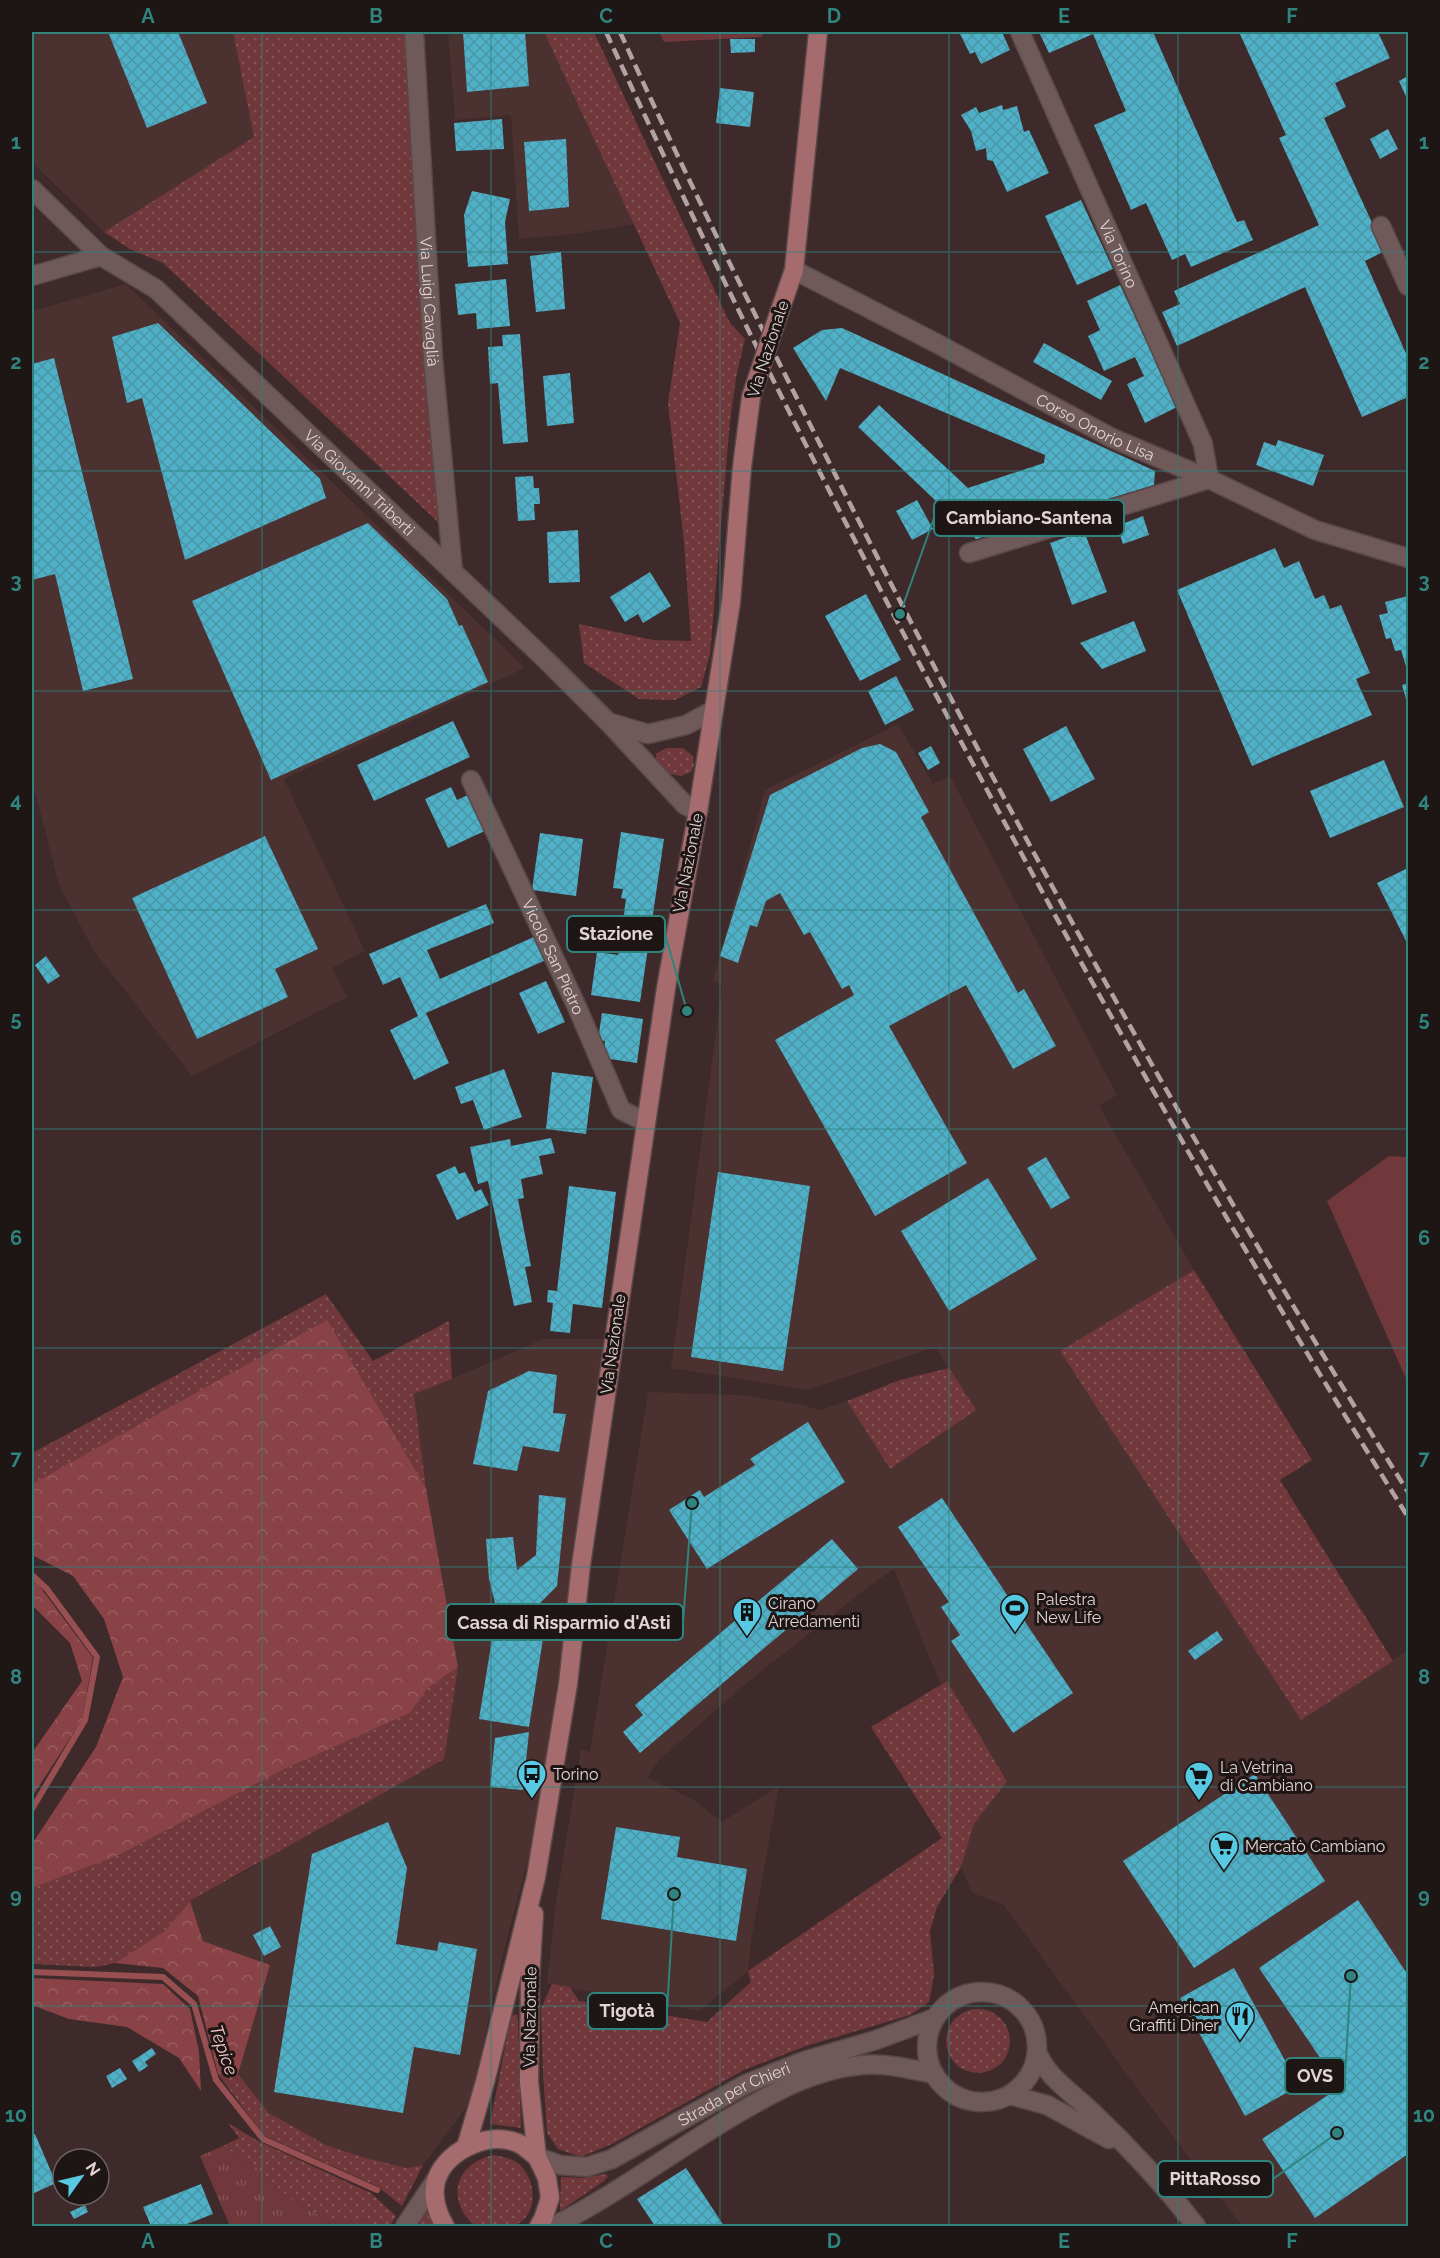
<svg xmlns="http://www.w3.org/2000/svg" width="1440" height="2258" viewBox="0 0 1440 2258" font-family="Raleway,sans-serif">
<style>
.built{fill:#4c3131}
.grass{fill:url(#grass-dots)}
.forest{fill:url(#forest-crowns)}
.park{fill:url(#park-tufts)}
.pitch{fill:#70383a}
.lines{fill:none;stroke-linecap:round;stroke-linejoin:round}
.stream{stroke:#984f52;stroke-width:6}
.building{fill:url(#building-cross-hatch)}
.street-casing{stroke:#594849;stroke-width:21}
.secondary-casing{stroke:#594849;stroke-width:21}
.primary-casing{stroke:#594849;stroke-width:21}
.street{stroke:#6f5959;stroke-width:18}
.secondary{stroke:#6f5959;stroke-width:18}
.primary{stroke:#a66c6d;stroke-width:18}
.rail{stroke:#b2a2a2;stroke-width:4.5;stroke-dasharray:12 6;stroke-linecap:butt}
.primary-bridge-casing{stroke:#594849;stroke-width:21;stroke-linecap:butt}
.primary-bridge{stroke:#a66c6d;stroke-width:18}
.grid{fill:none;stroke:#2f847d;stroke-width:1.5;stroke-opacity:0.55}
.labels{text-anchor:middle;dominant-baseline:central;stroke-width:6;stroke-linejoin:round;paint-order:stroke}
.street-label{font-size:16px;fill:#e2d4d4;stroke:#1e1515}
.poi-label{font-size:16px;fill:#e2d4d4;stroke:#1e1515;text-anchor:start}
.water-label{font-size:18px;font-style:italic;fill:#f6c9c9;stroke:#1e1515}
.leader{fill:none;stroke:#2f847d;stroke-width:2}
.callout-dot{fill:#2f847d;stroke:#1e1515;stroke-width:2}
.callout{fill:#1e1515;stroke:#2f847d;stroke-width:2}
.callout-label{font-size:18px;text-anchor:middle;font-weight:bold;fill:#e2d4d4}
.neatline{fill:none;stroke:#2f847d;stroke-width:2}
.grid-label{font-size:20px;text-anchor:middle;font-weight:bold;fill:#2f847d}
</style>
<defs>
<pattern id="grass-dots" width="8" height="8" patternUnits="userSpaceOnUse" patternTransform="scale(1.5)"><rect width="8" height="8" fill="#70383a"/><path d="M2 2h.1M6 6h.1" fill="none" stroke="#845456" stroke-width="1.8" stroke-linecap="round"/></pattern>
<pattern id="forest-crowns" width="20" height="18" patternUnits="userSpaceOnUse" patternTransform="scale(1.5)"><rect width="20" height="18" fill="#894245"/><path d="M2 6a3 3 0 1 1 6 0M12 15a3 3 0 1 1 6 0" fill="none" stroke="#995c5f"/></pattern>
<pattern id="park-tufts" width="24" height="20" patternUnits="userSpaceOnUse" patternTransform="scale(1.5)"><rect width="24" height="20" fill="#70383a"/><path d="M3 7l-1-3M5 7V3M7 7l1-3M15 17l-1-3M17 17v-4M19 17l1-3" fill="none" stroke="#845456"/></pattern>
<pattern id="building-cross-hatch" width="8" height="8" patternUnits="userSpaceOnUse" patternTransform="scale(1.5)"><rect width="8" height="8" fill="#4eb1c8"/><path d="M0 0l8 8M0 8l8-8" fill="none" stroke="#4c95a6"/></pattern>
</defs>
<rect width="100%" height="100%" fill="#3e2a2a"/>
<g class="built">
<path d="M32,32h201l21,105 -150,95 -72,-70z"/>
<path d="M448,32h96l90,192 -60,10 -55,5 -8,-124 -56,5z"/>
<path d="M126,284l399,384 -241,111 81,172 -33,17 15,29 -155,79 -98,-125 -35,-66 -27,-105v-469z"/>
<path d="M898,724l35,60 17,-8 167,319 -18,11 95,164 -133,81 241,368 106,-69v576h-166l-83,-108 -156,-214 -31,-11 -11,-26 13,-43 33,-44 -61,-99 -6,2 -46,-114 -26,18 -119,94 -90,79 -12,18 46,21 29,23 57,-36 -28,155 -3,30 -49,40 -152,-27 8,-76 26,-159 9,3 58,-360 91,3 61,9 19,6 28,-9 43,68 85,-59 -40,-63 -127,43 -137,-22 51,-381 -9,-7 52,-190z"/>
<path d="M543,1339h63l-69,485 -34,130 -33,148 -47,63 -17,3 -47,-12 -33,-11 -57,-32 -31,-39 32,-109 -67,-24 -13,-40 67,-36 201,-198 -32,-179 -12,-94 38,-15z"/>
</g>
<g class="grass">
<path d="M233,32h172l35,492 -277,-261 -33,-14 -26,-17 150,-95z"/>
<path d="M544,32h50l136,291 15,16 -9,39 -6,43 -20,233 -9,33 -26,13 -36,-1 -55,-36 -5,-39 74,16 38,1 -7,-99 -16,-139 12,-80z"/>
<path d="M666,748h17l10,8 1,9 -3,7 -10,4 -14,-3 -11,-14v-5z"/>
<path d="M1194,1270l118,190 -32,20 113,181 -92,59 -241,-369z"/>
<path d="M326,1294l47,67 76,-40 3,58 -38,15 12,94 -99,-167 -295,163v-31z"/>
<path d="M949,1368l27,42 -86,59 -43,-68 53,-21z"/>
<path d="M458,1667l-14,92 -254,142 -25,30 -50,32 -19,4 -64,-3v-76l85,-32 170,-88 123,-55 18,-25z"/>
<path d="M947,1681l60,100 -33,43 -13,43 -24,40 -7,24 4,44 -5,27 -19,13 -104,31 -62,24 -130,73 -33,14 -23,-8 -11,-16 -4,-60 -2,-64 11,-25 18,3 9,14 128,21 44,-40 -3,-11 194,-133 -71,-111z"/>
<circle cx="978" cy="2041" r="32"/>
<path d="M516,2014l2,5 3,109 -31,-4 20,-102 2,-6z"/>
<path d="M218,2074h20l31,39 57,32 33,11 47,12 17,-3 -21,41 -25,-20 -114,-51z"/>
<path d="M228,2123l32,19 111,51 25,23 -6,10h-13l-10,-6 -35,3 -52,-31 -19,-21 -38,-25 16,-8z"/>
<path d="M494,2155c9,2 18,3 26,10 16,15 19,49 -4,60 -9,5 -30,2 -41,1 -30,-26 -20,-63 19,-71z"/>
<path d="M606,2174l2,2 -4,5 -44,30 1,-34 21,1z"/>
<path d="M429,2210l5,16h-20z"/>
</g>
<g class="forest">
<path d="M327,1320l99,168 32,179 -30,21 -18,25 -123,55 -170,88 -85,32v-44l64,-97 27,-70 -19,-58 -31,-43 -41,-21v-71z"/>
<path d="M32,1576l61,82 -11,62 -50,77v-44l50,-72 -12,-38 -38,-38z"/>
<path d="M190,1901l13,40 67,24 -32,109h-20l-20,-78 -35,-28 -48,-5 50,-32z"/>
<path d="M32,1978l131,6 27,25 9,43 2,39 -22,-33 -52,-31 -58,-8 -37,-14z"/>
</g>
<path class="park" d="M223,2146l38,25 19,21 52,31 35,-3 10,6h-147l-30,-70z"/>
<g class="pitch">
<path d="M659,32h104l-1,5 -98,5z"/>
<path d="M1389,1156l19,1v226l-81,-182z"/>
</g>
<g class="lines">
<g class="stream">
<path d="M32,1575l15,14 50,68 -12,63 -53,89"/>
<path d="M32,1972l131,5 31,27 22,76 47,59 114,51"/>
</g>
</g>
<g class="building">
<path d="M108,32h70l29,71 -60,25z"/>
<path d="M463,32h62l4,54 -62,6z"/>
<path d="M959,32h43l8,18 -29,14 -6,-12 -5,2z"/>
<path d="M1039,32h114l84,190 7,-2 9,20 -62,27 -6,-13 -13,6 -26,-57 -15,7 -37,-85 32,-14 -33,-77 -44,19z"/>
<path d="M1239,32h139l12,26 -55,25 11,24 -22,11 61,133 -20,10 43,97v39l-46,20 -57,-130 -128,59 -15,-34 18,-8 -6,-13 145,-66 -40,-87 7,-3z"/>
<path d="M730,39h25v13l-24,1z"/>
<path d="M1408,76v25l-9,-20z"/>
<path d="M720,88l34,4 -4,35 -34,-4z"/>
<path d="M1002,105l1,5 14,-4 7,26 5,-2 20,43 -42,19 -14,-31 -6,-1 -1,-12 -10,3 -5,-20 -10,-16 15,-8 3,6z"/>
<path d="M502,119l2,30 -48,2 -2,-28z"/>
<path d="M1388,129l10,20 -18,10 -10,-20z"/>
<path d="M566,139l3,68 -40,4 -5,-69z"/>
<path d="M472,191l38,8 -5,23 3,42 -40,3 -4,-52z"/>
<path d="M1081,200l32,69 -36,16 -32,-69z"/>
<path d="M561,252l4,57 -29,3 -6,-56z"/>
<path d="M506,279l4,47 -33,3 -1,-16 -18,2 -3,-31z"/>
<path d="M1120,285l57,122 -32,16 -18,-39 17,-8 -9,-19 -31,14 -16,-35 12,-6 -13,-29z"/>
<path d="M158,323l162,156 6,19 -141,62 -43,-162 -15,5 -15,-66z"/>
<path d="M842,328l313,143 -1,14 -178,54 -118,-112 21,-22 89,83 76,-25 1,-8 -205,-87 -14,33 -33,-53 29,-18z"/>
<path d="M520,334l8,108 -25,2 -5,-61 -8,1 -2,-37 15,-1 -1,-11z"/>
<path d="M1044,343l68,38 -11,19 -68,-38z"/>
<path d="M54,358l79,321 -50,12 -28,-117 -23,6v-216z"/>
<path d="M570,373l4,50 -27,3 -4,-50z"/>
<path d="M1278,440l46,15 -11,31 -57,-21 8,-23 12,4z"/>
<path d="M533,476l1,12h5l1,16h-6l1,16 -17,1 -3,-44z"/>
<path d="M917,500l16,29 -21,11 -16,-29z"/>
<path d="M1143,516l6,19 -26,9 -6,-18z"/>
<path d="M368,523l79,76 12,27 3,-1 26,57 -217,98 -79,-179z"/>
<path d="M578,530l2,52 -31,1 -2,-51z"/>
<path d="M1084,531l23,61 -35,13 -22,-62z"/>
<path d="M1275,548l9,20 15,-7 16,38 9,-4 6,14 11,-4 29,68 -14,6 16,36 -120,51 -75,-176z"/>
<path d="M650,572l21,34 -28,17 -5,-9 -13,8 -15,-25z"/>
<path d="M866,594l35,66 -41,21 -35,-65z"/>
<path d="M1408,596v77l-7,-23 -6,1 -4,-13 -5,1 -7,-24 9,-2 -3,-11z"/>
<path d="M1134,621l12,30 -44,18 -22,-26z"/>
<path d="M896,676l18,34 -29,15 -17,-34z"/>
<path d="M1408,683v23l-6,-21z"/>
<path d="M453,721l17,36 -96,44 -17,-36z"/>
<path d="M1066,726l29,53 -44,23 -28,-53z"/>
<path d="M880,744l16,8 33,60 -8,5 97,176 6,-4 32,57 -43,23 -47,-84 -77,41 78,137 -92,53 -100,-176 79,-45 -5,-10 -7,4 -32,-57 -6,3 -24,-42 -14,8 -9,26 -7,-2 -12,38 -18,-7 50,-161 92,-47z"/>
<path d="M931,746l9,17 -12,7 -10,-17z"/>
<path d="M1384,760l20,47 -74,31 -20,-47z"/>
<path d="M451,787l6,13 13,-6 17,36 -39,18 -23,-49z"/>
<path d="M621,832l43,7 -24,163 -49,-7 6,-43 21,3 8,-56 -5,-1 2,-9 -10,-1z"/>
<path d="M540,833l43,6 -7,57 -44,-6z"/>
<path d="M265,836l53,113 -43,20 13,28 -91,42 -65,-141z"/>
<path d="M1408,868v77l-31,-62z"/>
<path d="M486,904l8,19 -67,27 13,29 96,-43 10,24 -120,53 23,50 -35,17 -24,-50 28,-14 -18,-39 -17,8 -14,-31z"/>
<path d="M46,956l14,20 -12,8 -13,-19z"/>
<path d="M546,981l19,41 -27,12 -19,-41z"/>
<path d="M602,1013l41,6 -6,44 -34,-5 2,-17 -7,-1z"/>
<path d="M504,1069l18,48 -38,13 -11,-30 -12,4 -6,-17z"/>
<path d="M552,1072l41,5 -7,57 -40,-5z"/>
<path d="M551,1138l4,15 -16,3 4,18 -22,5 3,19 -6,1 13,67 -6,1 7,35 -18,4 -26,-125 -10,3 -8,-37 40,-8 1,7z"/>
<path d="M1046,1157l24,41 -19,11 -24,-41z"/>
<path d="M455,1166l4,8 6,-2 10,20 6,-3 8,16 -32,15 -21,-45z"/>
<path d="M718,1172l92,14 -27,185 -92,-14z"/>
<path d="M988,1178l49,81 -88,52 -48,-80z"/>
<path d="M569,1186l47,6 -14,116 -29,-4 -3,29 -20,-2 3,-28 -6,-1 1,-12 9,1z"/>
<path d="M529,1371l28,4 -4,38 13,1 -7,38 -36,-6 -6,25 -44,-7 15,-73z"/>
<path d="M808,1422l37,60 -138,87 -38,-59 31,-20 4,7 51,-32 -5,-6z"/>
<path d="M539,1495l27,3 -9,88 -30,30 19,4 -17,107 -50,-8 15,-92 6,-4 -11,-44 -3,-40 27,-2 4,33 19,-15z"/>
<path d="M942,1498l131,195 -60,40 -62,-92 9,-6 -19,-28 8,-5 -51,-75z"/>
<path d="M832,1539l26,30 -218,184 -17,-21 20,-17 -8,-10z"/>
<path d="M1217,1631l6,9 -28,20 -7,-9z"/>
<path d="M529,1732l-6,58 -33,-3 5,-49z"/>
<path d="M1255,1774l70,107 -131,87 -71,-107z"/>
<path d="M388,1822l19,46 -11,76 41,7 2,-9 38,7 -17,106 -46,-8 -11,66 -129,-21 38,-238z"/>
<path d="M616,1827l64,10 -3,20 70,12 -11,72 -135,-22z"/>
<path d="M1358,1900l50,75v179l-93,64 -53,-79 78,-52 -81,-119z"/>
<path d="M270,1926l11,21 -17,9 -11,-21z"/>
<path d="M1234,1968l65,118 -54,30 -65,-118z"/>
<path d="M152,2048l4,6 -11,8 3,4 -9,6 -7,-11z"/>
<path d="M120,2068l7,11 -15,9 -6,-12z"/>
<path d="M35,2134l21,49 -24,11v-59z"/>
<path d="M686,2168l38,58h-69l-18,-27z"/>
<path d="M201,2184l12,30 -31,12h-31l-8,-19z"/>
<path d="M85,2205l3,7 -14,7 -4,-7z"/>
</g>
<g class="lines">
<g class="street-casing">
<g id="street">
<path id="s1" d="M414,32l19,327 20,213"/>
<path id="s2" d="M32,189l69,67 55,33 391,372 62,62 76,82 13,6"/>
<path d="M1381,226l27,60"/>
<path d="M32,276l69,-20"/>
<path d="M969,553l240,-74"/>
<path d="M611,723l37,11 38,-9 28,-15"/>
<path id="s3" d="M471,780l106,227 44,103 25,12"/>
</g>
</g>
<g class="secondary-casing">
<g id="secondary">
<path id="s4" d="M1020,32l183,412 6,35"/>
<path id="s5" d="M794,270l142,73 176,95 97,41 106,51 93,28"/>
<circle cx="982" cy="2047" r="55"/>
<path d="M1037,2052c11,27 36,41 56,61 37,35 72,73 103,113"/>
<path d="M1010,2095l37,10 62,34"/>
<path id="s6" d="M537,2157l23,8 27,2 25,-8 134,-75 58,-23 72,-21 59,-22"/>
<path d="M405,2226l32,-48"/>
<path d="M554,2226c61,-31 116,-72 174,-107 42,-25 85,-50 134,-54 24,-2 49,4 72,9"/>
</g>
</g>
<g class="primary-casing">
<g id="primary">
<path d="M777,319l17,-49 24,-238"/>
<path d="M534,1914l-4,65 -1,103 8,75 10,21 3,20 -7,21 -4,7"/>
<path d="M466,2147l19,-65 51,-205 32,-193 13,-119 85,-577 32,-177 33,-209 11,-135 9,-70"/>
<path d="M445,2226c-8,-13 -14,-32 -8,-48 11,-29 53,-47 81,-35 7,3 13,10 19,14"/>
</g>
</g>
<use href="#street" class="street"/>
<use href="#secondary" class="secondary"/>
<use href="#primary" class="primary"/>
<g class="rail">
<path d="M606,32c116,252 241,499 373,743 135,252 277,500 429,742"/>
<path d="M620,32c69,152 144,301 219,450 175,345 363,683 569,1010"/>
</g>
<g class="primary-bridge-casing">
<path id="primary-bridge" d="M751,397l26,-78"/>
</g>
<use href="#primary-bridge" class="primary-bridge"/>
</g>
<path class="grid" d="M262,32v2194M491,32v2194M720,32v2194M949,32v2194M1178,32v2194M32,252h1376M32,471h1376M32,691h1376M32,910h1376M32,1129h1376M32,1348h1376M32,1567h1376M32,1787h1376M32,2006h1376"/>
<defs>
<g id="stadium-pin" transform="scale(1.5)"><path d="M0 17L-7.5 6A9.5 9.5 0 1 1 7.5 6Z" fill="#57c9e3" stroke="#1e1515"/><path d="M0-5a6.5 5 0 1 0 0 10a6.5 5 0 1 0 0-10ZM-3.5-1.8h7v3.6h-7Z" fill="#111"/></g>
<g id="building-pin" transform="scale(1.5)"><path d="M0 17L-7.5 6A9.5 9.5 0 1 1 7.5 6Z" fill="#57c9e3" stroke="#1e1515"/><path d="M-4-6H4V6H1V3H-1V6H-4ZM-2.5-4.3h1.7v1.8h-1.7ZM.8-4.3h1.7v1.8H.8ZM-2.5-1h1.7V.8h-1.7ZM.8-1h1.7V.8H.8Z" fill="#111"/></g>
<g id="bus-pin" transform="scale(1.5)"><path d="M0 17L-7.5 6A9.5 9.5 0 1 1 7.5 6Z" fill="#57c9e3" stroke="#1e1515"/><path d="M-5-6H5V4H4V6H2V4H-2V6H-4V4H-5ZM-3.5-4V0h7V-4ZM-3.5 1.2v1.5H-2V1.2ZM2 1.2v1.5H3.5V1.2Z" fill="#111"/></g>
<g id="supermarket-pin" transform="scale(1.5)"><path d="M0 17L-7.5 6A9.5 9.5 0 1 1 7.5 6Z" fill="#57c9e3" stroke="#1e1515"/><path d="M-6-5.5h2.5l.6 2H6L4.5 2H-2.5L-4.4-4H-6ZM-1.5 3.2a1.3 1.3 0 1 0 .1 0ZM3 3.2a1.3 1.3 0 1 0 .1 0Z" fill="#111"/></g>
<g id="restaurant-pin" transform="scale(1.5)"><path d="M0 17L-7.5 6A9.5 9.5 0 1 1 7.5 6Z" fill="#57c9e3" stroke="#1e1515"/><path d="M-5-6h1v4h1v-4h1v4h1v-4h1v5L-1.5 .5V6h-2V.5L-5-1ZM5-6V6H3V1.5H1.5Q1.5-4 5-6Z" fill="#111"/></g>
</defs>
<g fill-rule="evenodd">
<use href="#stadium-pin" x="1015" y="1608"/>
<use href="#building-pin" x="747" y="1612"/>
<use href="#bus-pin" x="532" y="1774"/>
<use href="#supermarket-pin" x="1199" y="1776"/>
<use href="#supermarket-pin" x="1224" y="1846"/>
<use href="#restaurant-pin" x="1240" y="2016"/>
</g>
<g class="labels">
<g class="street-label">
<text stroke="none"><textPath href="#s4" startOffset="243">Via Torino</textPath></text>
<text stroke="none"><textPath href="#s1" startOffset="270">Via Luigi Cavaglià</textPath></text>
<text transform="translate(768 349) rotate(-72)">Via Nazionale</text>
<text stroke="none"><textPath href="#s5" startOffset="340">Corso Onorio Lisa</textPath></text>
<text stroke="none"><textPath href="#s2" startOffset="441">Via Giovanni Triberti</textPath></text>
<text transform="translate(688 863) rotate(-79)">Via Nazionale</text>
<text stroke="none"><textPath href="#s3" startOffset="195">Vicolo San Pietro</textPath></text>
<text transform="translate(613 1344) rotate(-82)">Via Nazionale</text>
<text transform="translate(530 2017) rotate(-89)">Via Nazionale</text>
<text stroke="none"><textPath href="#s6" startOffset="216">Strada per Chieri</textPath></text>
</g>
<g class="poi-label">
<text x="1036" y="1599">Palestra<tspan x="1036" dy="18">New Life</tspan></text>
<text x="768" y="1603">Cirano<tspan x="768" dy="18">Arredamenti</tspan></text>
<text x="1220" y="1767">La Vetrina<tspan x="1220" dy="18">di Cambiano</tspan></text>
<text x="553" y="1774">Torino</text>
<text x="1245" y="1846">Mercatò Cambiano</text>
<text x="1219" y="2007" text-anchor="end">American<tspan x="1219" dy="18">Graffiti Diner</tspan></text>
</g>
<g class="water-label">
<text transform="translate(224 2050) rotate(71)">Tepice</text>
</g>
</g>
<path class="leader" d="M900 614L934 518M687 1011L665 934M692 1503L683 1622M674 1894L667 2011M1351 1976L1345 2076M1337 2133L1273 2179"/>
<g class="callout-dot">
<circle cx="900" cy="614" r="6"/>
<circle cx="687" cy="1011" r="6"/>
<circle cx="692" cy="1503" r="6"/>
<circle cx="674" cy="1894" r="6"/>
<circle cx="1351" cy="1976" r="6"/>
<circle cx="1337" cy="2133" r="6"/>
</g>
<g class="callout">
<rect x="934" y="500" width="190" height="36" rx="6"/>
<rect x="567" y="916" width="98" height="36" rx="6"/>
<rect x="446" y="1604" width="237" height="36" rx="6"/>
<rect x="588" y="1993" width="79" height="36" rx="6"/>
<rect x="1285" y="2058" width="60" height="36" rx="6"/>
<rect x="1158" y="2161" width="115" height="36" rx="6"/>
</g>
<g class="callout-label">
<text x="1029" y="524">Cambiano-Santena</text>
<text x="616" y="940">Stazione</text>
<text x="564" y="1629">Cassa di Risparmio d'Asti</text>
<text x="627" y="2017">Tigotà</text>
<text x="1315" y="2082">OVS</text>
<text x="1215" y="2185">PittaRosso</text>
</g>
<rect width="1440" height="2258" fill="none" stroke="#1e1515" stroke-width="66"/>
<g transform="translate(81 2177) rotate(56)"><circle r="28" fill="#1e1515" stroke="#6c6161" stroke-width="1.5"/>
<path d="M0-4.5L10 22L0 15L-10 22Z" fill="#57c9e3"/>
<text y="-9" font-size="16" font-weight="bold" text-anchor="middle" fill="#e2d4d4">N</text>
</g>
<rect x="33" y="33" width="1374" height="2192" class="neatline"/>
<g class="grid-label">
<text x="148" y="23">A</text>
<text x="376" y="23">B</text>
<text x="606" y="23">C</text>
<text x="834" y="23">D</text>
<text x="1064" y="23">E</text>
<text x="1292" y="23">F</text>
<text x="16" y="149">1</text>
<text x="1424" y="149">1</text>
<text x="16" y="369">2</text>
<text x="1424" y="369">2</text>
<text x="16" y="588">3</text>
<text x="1424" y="588">3</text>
<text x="16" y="807">4</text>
<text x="1424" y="807">4</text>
<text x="16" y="1026">5</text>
<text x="1424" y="1026">5</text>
<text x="16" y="1245">6</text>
<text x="1424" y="1245">6</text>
<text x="16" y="1465">7</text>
<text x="1424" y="1465">7</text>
<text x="16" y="1684">8</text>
<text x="1424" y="1684">8</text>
<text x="16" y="1903">9</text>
<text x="1424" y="1903">9</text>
<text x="16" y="2122">10</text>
<text x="1424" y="2122">10</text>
<text x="148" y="2248">A</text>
<text x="376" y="2248">B</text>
<text x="606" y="2248">C</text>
<text x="834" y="2248">D</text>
<text x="1064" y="2248">E</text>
<text x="1292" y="2248">F</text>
</g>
</svg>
